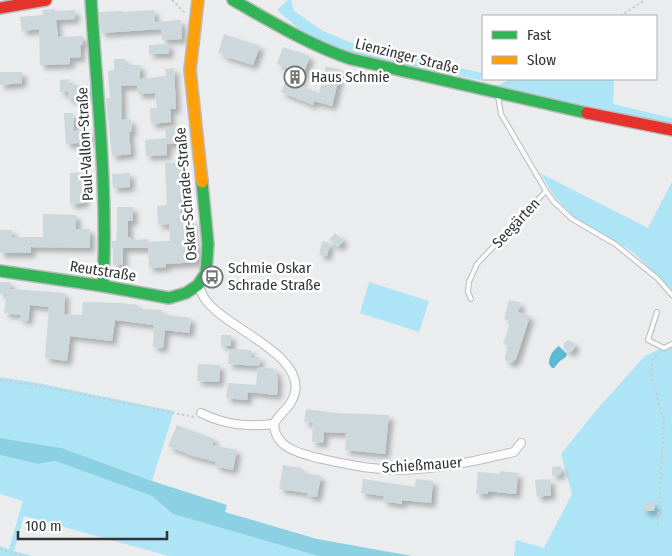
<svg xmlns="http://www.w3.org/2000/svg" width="672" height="556" viewBox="0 0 672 556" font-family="'Fira Sans Condensed',sans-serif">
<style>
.green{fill:#aee5f6}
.forest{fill:#8bd1e3}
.water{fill:#5abad1}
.building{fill:#ccd8dc;filter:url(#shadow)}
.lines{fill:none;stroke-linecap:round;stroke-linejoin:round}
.lane-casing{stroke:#babbbc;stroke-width:6}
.street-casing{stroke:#babbbc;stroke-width:10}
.fast-casing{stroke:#babbbc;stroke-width:14}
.slow-casing{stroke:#babbbc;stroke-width:14}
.jam-casing{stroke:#babbbc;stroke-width:14}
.path{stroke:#cacbcb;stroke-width:2;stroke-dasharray:2.5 2.5;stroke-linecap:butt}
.lane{stroke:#fcfcfc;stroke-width:4}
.street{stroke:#fcfcfc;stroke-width:8}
.fast{stroke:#30b455;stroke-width:11}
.slow{stroke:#ff9f0a;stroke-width:11}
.jam{stroke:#e5322d;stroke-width:11}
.labels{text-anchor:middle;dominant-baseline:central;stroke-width:5;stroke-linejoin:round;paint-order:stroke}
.street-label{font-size:15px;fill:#313334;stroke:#fff}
.poi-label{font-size:15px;fill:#313334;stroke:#fff;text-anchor:start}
</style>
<defs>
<filter id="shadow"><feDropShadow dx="4.5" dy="4.5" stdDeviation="2.5" flood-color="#0004"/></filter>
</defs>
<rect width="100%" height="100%" fill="#eaeced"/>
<g class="green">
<path d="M288,0h3l3,11 29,20 29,12 130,30 -2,7 -63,-12 -76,-18 -37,-17 -27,-23z"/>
<path d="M510,79h104l-1,25 59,14v7l-175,-39z"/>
<path d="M540,173l108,55 24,-46v108l-39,-38 -59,-35 -20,-21z"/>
<path d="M369,282l60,19 -10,31 -59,-19z"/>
<path d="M672,343v213h-158l2,-16 28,8 28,-54 -11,-40 38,-47 46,-51z"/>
<path d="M0,377l38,6 136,28 -22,70 -90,-33 -62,-10z"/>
<path d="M0,455l38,9 17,-3 97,35 21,18 145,42h-149l-145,-40 -10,35 19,5h-33v-10l9,3 14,-48 -23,-7z"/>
</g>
<path class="forest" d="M0,438l62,10 90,33 75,24 -2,7 92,27 95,17h-94l-145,-42 -21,-18 -97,-35 -17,3 -38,-9z"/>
<path class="water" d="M559,346l8,8 -1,3 -6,4 -6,7h-2l-3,-4c0,-8 4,-14 10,-18z"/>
<g class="building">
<path d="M54,9l1,2 20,-1v9l-19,1 2,17 25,-1v9h-3l1,12 -11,1v6l-30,1 -1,-36 -17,2 -2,-14 23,-2 -1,-5z"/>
<path d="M154,10l1,12 26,-2 1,19 -20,1 -1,-11 -60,4 -2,-21 23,-1v1z"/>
<path d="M224,34l36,12 -7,19 -30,-9v-3h-5z"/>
<path d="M169,44v10h-20v-9z"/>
<path d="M283,47l27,9 -11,29 20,8 7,-27 15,4 -9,36 -18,-5 -1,4 -32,-13 10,-23 -14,-5z"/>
<path d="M114,59h11v6h15v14l26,-3 -1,-7 9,-1 2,41h-6l1,13 -20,2 -1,-16h7l-2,-15 -17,1 -1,-9 -16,1 1,34 9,-1 1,13h-3l2,22 -19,2 -6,-58h4l-2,-27 6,-1z"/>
<path d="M0,72h22v11l-22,2z"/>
<path d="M69,79v6h18v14h-19v-7h-8v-12z"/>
<path d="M64,113h9l1,18 15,-1 1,12 -24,2z"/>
<path d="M165,127h12l1,16 -11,1v11l-21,1 -1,-16 21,-2z"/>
<path d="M180,162l3,32h-3l1,27 11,-1 2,21h2l1,21 -31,2v3l-17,1 -1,-26 22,-1 -1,-17 -11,1 -1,-19 10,-1 -2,-42z"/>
<path d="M84,172v31l-14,1v-31z"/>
<path d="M130,173v14l-17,1 -1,-14z"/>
<path d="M117,207h16v14h-5v16h3v3l17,-1v9h-36v-7h4l1,-9z"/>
<path d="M43,214l33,1v14h14v19l-59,-1v6h-31v-23h12v7h31z"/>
<path d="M335,233l9,7 -6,7 -9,-7z"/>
<path d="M322,241l8,2 -3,13 -8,-1z"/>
<rect x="113" y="248" width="10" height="17"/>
<path d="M0,282h10v7l55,4 -1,21 18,1 1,-13 38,1 17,2v4l24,1 -1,4 30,4 -2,15 -24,-3 -2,18 -10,-1 1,-22 -39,-5 -3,21 -42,-5 -3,25 -22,-3 4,-51 -19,-2 -2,16 -8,-2 1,-4 -17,-2 3,-19h-7z"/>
<path d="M509,300l12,3 -3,9 12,4 -14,43 -5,4 -6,-3v-4l3,-10 -5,-2 8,-23 -7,-2z"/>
<rect x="221" y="335" width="10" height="11"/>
<circle cx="569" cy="346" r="5.5"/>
<path d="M229,349l22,1v7h9l-1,9 -31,-2z"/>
<path d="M198,364l22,1 -1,17 -22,-1z"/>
<path d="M258,367l17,2 3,11 -1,15 -29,-3 -1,8 -21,-2 2,-15 28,2z"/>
<path d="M306,409l30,4 53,2 -4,39 -40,-4 1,-17 -22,-1 -1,11 -11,-1 1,-19 -9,-1z"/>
<path d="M177,425l37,14 -2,6 25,5 -4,20 -18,-4 1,-4 -23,-6 -25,-10z"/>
<path d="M283,465l19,3 -1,4 20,4 -4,21 -10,-1 1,-3 -29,-4z"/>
<path d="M561,466v9h-9v-8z"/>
<path d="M500,471l18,2 -2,21 -28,-3v3h-12l2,-22 22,2z"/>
<path d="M363,479l52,8 1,-8 17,2 -2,22 -29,-3v4l-19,-3 1,-5 -23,-3z"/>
<path d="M550,479l1,16 -14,2 -2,-17z"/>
<path d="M643,502h12l-1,9h-11z"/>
</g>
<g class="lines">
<g class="lane-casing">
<g id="lane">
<path d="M546,191l7,10 19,18 43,25 42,34 15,17"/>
<path d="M471,299l-3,-7 1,-10 8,-18 69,-73 -45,-77 -3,-18"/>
<path d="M657,312l-9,28 16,8 8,-4"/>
</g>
</g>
<g class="street-casing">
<g id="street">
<path d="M198,285c3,5 4,10 7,14 20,29 98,54 90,93 -3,15 -15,20 -21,32"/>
<path d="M201,413c24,12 46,14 73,11"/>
<path d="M274,424c1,24 25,29 44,34 18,4 35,8 53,10 47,6 97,-5 143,-16l7,-9"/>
</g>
</g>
<g class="fast-casing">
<g id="fast">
<path d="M91,0c6,95 17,190 12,286"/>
<path d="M233,0c39,22 76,45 118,59l236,54"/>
<path d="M0,271l103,15 66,12 17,-5 12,-8 8,-12 2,-29 -6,-62"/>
</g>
</g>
<g class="slow-casing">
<path id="slow" d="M198,0l-8,70 12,112"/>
</g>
<g class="jam-casing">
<g id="jam">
<path d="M0,8l46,-8"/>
<path d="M587,113l85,17"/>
</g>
</g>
<g class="path">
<path d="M172,0l14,14"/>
<path d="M620,16l25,-16"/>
<path d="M507,84l9,-5"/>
<path d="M0,380l35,5 159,32"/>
<path d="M658,524l6,-103 -13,-47 2,-16 6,-5"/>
<path d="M0,549l24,7"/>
</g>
<use href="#lane" class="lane"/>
<use href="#street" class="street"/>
<use href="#fast" class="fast"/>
<use href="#slow" class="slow"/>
<use href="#jam" class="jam"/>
</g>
<defs>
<g id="building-ring" transform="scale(1.125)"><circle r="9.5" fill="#fff" stroke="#727475" stroke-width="1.5"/><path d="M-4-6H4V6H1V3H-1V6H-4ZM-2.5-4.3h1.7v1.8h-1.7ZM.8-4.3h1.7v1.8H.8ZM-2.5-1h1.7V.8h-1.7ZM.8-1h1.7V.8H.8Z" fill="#727475"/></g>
<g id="bus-ring" transform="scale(1.125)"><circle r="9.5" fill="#fff" stroke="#727475" stroke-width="1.5"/><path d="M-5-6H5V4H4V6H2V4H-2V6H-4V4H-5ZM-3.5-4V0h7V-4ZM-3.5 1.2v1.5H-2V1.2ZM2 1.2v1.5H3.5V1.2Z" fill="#727475"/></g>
</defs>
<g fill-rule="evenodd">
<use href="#building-ring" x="295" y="77"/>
<use href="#bus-ring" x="212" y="277"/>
</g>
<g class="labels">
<g class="street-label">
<text transform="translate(407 56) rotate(14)">Lienzinger Straße</text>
<text transform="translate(85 144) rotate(-93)">Paul-Vallon-Straße</text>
<text transform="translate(186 194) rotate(-95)">Oskar-Schrade-Straße</text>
<text transform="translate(516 223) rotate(-47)">Seegärten</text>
<text transform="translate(103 271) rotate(9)">Reutstraße</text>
<text transform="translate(422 465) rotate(-4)">Schießmauer</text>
</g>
<g class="poi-label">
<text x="311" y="77">Haus Schmie</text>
<text x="228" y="268">Schmie Oskar<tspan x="228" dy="17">Schrade Straße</tspan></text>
</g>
</g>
<rect x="482" y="15" width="175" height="65" fill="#ffffff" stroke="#adadae"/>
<rect x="492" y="31" width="25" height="8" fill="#30b455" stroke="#adadae"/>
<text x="527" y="40" font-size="15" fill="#313334">Fast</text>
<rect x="492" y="56" width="25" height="8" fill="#ff9f0a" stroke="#adadae"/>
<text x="527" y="65" font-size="15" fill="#313334">Slow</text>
<path d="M18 531v8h149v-8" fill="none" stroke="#313334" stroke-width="2.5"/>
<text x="25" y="531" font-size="15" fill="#313334" stroke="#ffffff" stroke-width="4" paint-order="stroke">100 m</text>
</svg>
